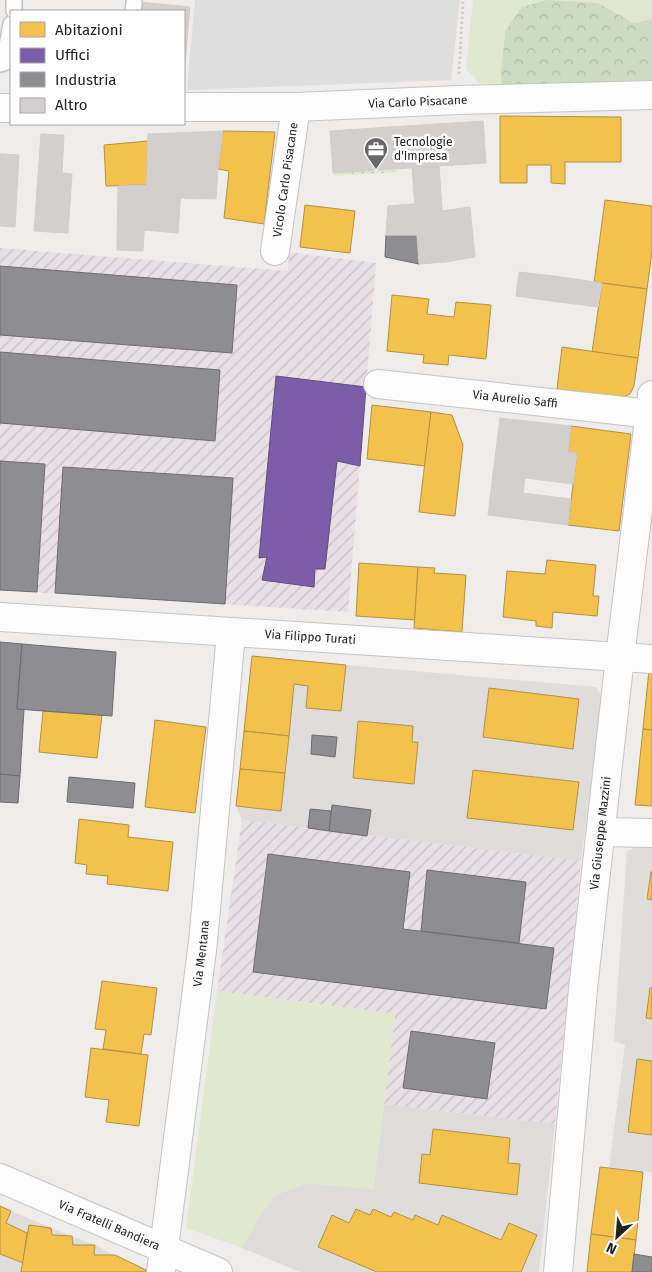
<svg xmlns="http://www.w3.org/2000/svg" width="652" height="1272" viewBox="0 0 652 1272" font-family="'Fira Sans',sans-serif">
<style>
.residential{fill:#dedddc}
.industrial{fill:url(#industrial-furrows)}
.grass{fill:#e0e9cd}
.forest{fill:url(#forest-crowns)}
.garden{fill:url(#garden-dots)}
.parking{fill:#dfdede}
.homes{fill:#f2c14e;stroke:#b39140}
.offices{fill:#7b5ea7;stroke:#604c7f}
.industry{fill:#8d8d92;stroke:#6d6d70}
.building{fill:#d2cfce;stroke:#d2cecc}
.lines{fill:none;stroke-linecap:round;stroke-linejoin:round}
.service-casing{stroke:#c5c4c3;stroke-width:18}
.minor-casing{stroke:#c5c4c3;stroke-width:30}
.tertiary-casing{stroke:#c5c4c3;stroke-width:30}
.path{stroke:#d6caca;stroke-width:3;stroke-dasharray:2.5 2.5;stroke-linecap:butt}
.service{stroke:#fdfcfc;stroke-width:15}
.minor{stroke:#fdfcfc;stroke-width:28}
.tertiary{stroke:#fdfcfc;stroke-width:28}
.labels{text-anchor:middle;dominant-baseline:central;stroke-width:5;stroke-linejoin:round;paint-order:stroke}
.street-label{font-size:12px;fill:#212121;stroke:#fff}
.poi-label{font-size:12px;fill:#212121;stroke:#fff;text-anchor:start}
</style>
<defs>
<pattern id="industrial-furrows" width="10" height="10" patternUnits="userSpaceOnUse" patternTransform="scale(1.25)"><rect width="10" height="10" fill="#e8e0e5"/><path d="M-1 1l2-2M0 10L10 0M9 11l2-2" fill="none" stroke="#c7c0c4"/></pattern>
<pattern id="forest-crowns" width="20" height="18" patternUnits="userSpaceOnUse" patternTransform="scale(1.25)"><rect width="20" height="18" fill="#cedbc3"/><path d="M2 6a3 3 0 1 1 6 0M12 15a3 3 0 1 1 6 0" fill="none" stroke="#b1bca7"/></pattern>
<pattern id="garden-dots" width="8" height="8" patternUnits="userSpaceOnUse" patternTransform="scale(1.25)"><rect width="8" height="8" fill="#e0e9cd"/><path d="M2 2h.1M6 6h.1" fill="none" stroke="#c0c8b0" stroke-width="1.8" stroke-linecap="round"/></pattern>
</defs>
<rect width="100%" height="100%" fill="#efedeb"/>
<g class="residential">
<path d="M252,656l94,9 250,22 6,11 -21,163 -339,-41 -6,-14z"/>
<path d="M638,846h14v326l-43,-5 16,-122 -11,-4 13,-190z"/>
<path d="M384,1104l171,20 -16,148h-239l-58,-24 17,-32 17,-21 30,-12 67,6z"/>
<path d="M0,1206l51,22 44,17 51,27h-146z"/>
</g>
<g class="industrial">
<path d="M0,248l288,23 1,-19 87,11 -28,349 -348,-22z"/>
<path d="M242,820l339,41 -26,263 -171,-20 11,-90 -178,-23z"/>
</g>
<g class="grass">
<path d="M473,0h179v19l-18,4 -36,-20 -93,28 -4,41 1,14 -23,-3 -13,-14z"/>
<path d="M217,991l178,23 -22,175 -67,-6 -30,12 -17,21 -17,32 -56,-20z"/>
</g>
<path class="forest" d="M547,0l51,3 36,20 18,-4v61l-150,6 -1,-14 4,-41 17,-24z"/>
<path class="garden" d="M398,169l-1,3 -62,4 -2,-3z"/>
<path class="parking" d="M195,0h265l-9,80 -264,10z"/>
<g class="homes">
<path d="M500,116l121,1v45h-56v22l-14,-1v-18h-24v18h-27z"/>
<path d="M223,131l52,1 -11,92 -40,-6 5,-47 -11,-2z"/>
<path d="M148,141l-1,44 -41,1 -2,-41z"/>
<path d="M605,200l47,6v46l-5,37 -53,-7z"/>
<path d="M305,205l50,6 -5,42 -50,-6z"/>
<path d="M602,283l45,6 -9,69 -46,-6z"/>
<path d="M392,295l37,4 -2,15 27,3 2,-15 35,3 -5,54 -37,-4 -1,10 -25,-2 1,-8 -37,-4z"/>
<path d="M562,347l76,11 -4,28 -4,8 -10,4 -63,-9z"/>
<path d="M372,405l59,7 -6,54 -58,-7z"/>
<path d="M431,412l21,3 11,30 -8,71 -36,-4z"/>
<path d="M571,426l60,8 -12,97 -51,-6 9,-72 -9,-1z"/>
<path d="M547,560l49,5 -3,31h6l-2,20 -44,-4 -1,16 -16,-2v-5l-33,-4 4,-46 38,3z"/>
<path d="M359,563l59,4 -3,53 -59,-4z"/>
<path d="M418,567l17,1 -1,5 32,2 -4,57 -48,-4z"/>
<path d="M252,656l94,9 -5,46 -35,-3 2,-22 -14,-2 -5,52 -45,-5z"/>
<path d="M649,670h3v60l-9,-1z"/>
<path d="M489,688l90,11 -6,50 -90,-12z"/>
<path d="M43,711l59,4 -5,43 -58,-6z"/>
<path d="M155,720l51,7 -11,86 -50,-6z"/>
<path d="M358,721l55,5 -1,16h6l-4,42 -61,-6z"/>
<path d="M643,729l9,1v76l-17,-1z"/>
<path d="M244,731l45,5 -4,37 -45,-4z"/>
<path d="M240,769l45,4 -4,38 -45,-5z"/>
<path d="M473,770l106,12 -6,48 -106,-12z"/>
<path d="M79,819l50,6 -1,12 45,5 -5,49 -61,-7 1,-8 -22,-2 1,-9 -12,-2z"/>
<path d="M651,872h1v28l-5,-1z"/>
<path d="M102,981l55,7 -6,47 -7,-1 -3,20 -38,-5 3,-19 -11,-1z"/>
<path d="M650,988h2v31l-6,-1z"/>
<path d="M91,1048l57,7 -9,71 -33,-4 3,-22 -24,-3z"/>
<path d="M637,1059l15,2v74l-24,-3z"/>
<path d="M433,1129l77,9 -2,25 12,1 -3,31 -98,-12 3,-29 8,1z"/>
<path d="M600,1167l43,5 -7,68 -45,-6z"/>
<path d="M0,1206l11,5 -5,12 21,10 -4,30 -23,-9z"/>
<path d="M356,1209l14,6 3,-6 18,8 3,-5 19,8 2,-5 23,10 4,-10 59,25 8,-17 28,12 -16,37h-144l-59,-25 14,-32 17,8z"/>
<path d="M29,1225l22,3 1,7 20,1 1,9h22l-1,10h21l31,15v2h-125z"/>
<path d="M591,1234l45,6 -4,32h-45z"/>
</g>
<path class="offices" d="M276,376l90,11 -6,79 -23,-5 -12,108h-10l-1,18 -52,-7 5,-23 -8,1z"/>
<g class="industry">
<path d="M386,235h31l2,29 -34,-7z"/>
<path d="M0,266l237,19 -5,68 -232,-18z"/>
<path d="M0,352l220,18 -5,71 -215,-18z"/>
<path d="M0,461l45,3 -8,128 -37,-2z"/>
<path d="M63,467l170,11 -8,126 -170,-11z"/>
<path d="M0,642l22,2 -5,65h7l-4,67 -20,-2z"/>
<path d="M22,644l94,8 -4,64 -95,-7z"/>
<path d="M312,735l25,2 -2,20 -24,-3z"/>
<path d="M0,774l20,2 -2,27 -18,-1z"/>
<path d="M69,777l66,6 -2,25 -66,-6z"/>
<path d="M332,805l39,5 -4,26 -38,-5z"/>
<path d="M310,809l21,2 -2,20 -21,-3z"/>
<path d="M268,854l142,18 -7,57 151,19 -8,61 -293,-37z"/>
<path d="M427,870l99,12 -7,61 -98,-12z"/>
<path d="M411,1031l84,12 -8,56 -84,-11z"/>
<path d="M634,1254l18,3v15h-20z"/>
</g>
<g class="building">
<path d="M140,2l50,5 -6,67v-63h-45z"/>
<path d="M483,121l3,42 -47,3 -3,-42z"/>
<path d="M436,124l3,42 -106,7 -3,-42z"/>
<path d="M223,131l-5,38 -2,30 -36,-1 2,-24 -35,-1 1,-39z"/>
<path d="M41,134l23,1 -2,38 10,1 -4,59 -34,-2z"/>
<path d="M0,154l19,1 -4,72 -15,-1z"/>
<path d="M439,166l7,96 -27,2 -7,-96z"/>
<path d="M147,173l35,1 -4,59 -34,-3z"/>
<path d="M147,185l-4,66 -26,-1 1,-64z"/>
<path d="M415,204l2,31h-31l2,-29z"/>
<path d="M415,204l2,31h-31l2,-29z"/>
<path d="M470,207l5,50 -29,5 -4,-51z"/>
<path d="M519,272l35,4 -3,25 -35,-5z"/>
<path d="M554,276l48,7 -4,24 -47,-6z"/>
<path d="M500,418l71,8 -3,26 9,1 -4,31 -80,-10z"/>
<path d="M493,474l32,4 -5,41 -32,-4z"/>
<path d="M523,493l48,6 -3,26 -48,-6z"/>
</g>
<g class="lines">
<g class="service-casing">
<g id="service">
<path d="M14,11v-11"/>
<path d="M133,11l1,-8"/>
<path d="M0,64l4,-1 7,-39"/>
</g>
</g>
<g class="minor-casing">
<g id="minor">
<path id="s1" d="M184,107h112l162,-7 194,-5"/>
<path d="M0,108h11"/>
<path id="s2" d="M275,251l21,-144"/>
<path id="s3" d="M378,384l274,30"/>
<path id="s4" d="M0,617l652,42"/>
<path d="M601,832l51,1"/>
<path id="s5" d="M161,1272l42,-330 28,-309"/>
<path id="s6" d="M558,1272l25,-283 37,-332 32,-262"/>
</g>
</g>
<g class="tertiary-casing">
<g id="tertiary">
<path id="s7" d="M0,1178l218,94"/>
</g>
</g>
<path class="path" d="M459,74l4,-74"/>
<use href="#service" class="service"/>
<use href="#minor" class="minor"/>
<use href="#tertiary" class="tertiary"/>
</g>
<defs>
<g id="office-pin" transform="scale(1.25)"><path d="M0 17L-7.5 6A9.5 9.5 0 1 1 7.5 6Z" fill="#696868" stroke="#fff"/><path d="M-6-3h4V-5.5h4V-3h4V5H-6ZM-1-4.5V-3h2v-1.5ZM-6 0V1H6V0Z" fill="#fff"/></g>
</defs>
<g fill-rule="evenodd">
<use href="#office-pin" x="376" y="149"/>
</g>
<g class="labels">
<g class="street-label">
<text stroke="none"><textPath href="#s1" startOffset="234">Via Carlo Pisacane</textPath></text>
<text stroke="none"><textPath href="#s2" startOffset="72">Vicolo Carlo Pisacane</textPath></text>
<text stroke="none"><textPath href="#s3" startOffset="138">Via Aurelio Saffi</textPath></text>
<text stroke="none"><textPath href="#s4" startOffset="311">Via Filippo Turati</textPath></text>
<text stroke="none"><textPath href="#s6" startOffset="441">Via Giuseppe Mazzini</textPath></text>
<text stroke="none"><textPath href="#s5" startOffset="321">Via Mentana</textPath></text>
<text stroke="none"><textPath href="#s7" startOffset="119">Via Fratelli Bandiera</textPath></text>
</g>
<g class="poi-label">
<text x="394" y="142">Tecnologie<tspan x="394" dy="14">d'Impresa</tspan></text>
</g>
</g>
<rect x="10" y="10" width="175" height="115" fill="#ffffff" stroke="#a6a6a6"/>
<rect x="20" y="22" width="25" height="15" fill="#f2c14e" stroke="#a6a6a6"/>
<text x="55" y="35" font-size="15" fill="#212121">Abitazioni</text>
<rect x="20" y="48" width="25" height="15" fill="#7b5ea7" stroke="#a6a6a6"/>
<text x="55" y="60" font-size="15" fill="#212121">Uffici</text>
<rect x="20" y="72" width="25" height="15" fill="#8d8d92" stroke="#a6a6a6"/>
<text x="55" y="85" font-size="15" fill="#212121">Industria</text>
<rect x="20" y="98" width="25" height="15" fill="#d2cfce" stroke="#a6a6a6"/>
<text x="55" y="110" font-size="15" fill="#212121">Altro</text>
<g transform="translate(617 1237) rotate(206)" stroke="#ffffff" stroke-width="4" paint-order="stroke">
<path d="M0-4L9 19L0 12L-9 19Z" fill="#212121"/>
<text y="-8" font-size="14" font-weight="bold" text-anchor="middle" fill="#212121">N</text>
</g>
</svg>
